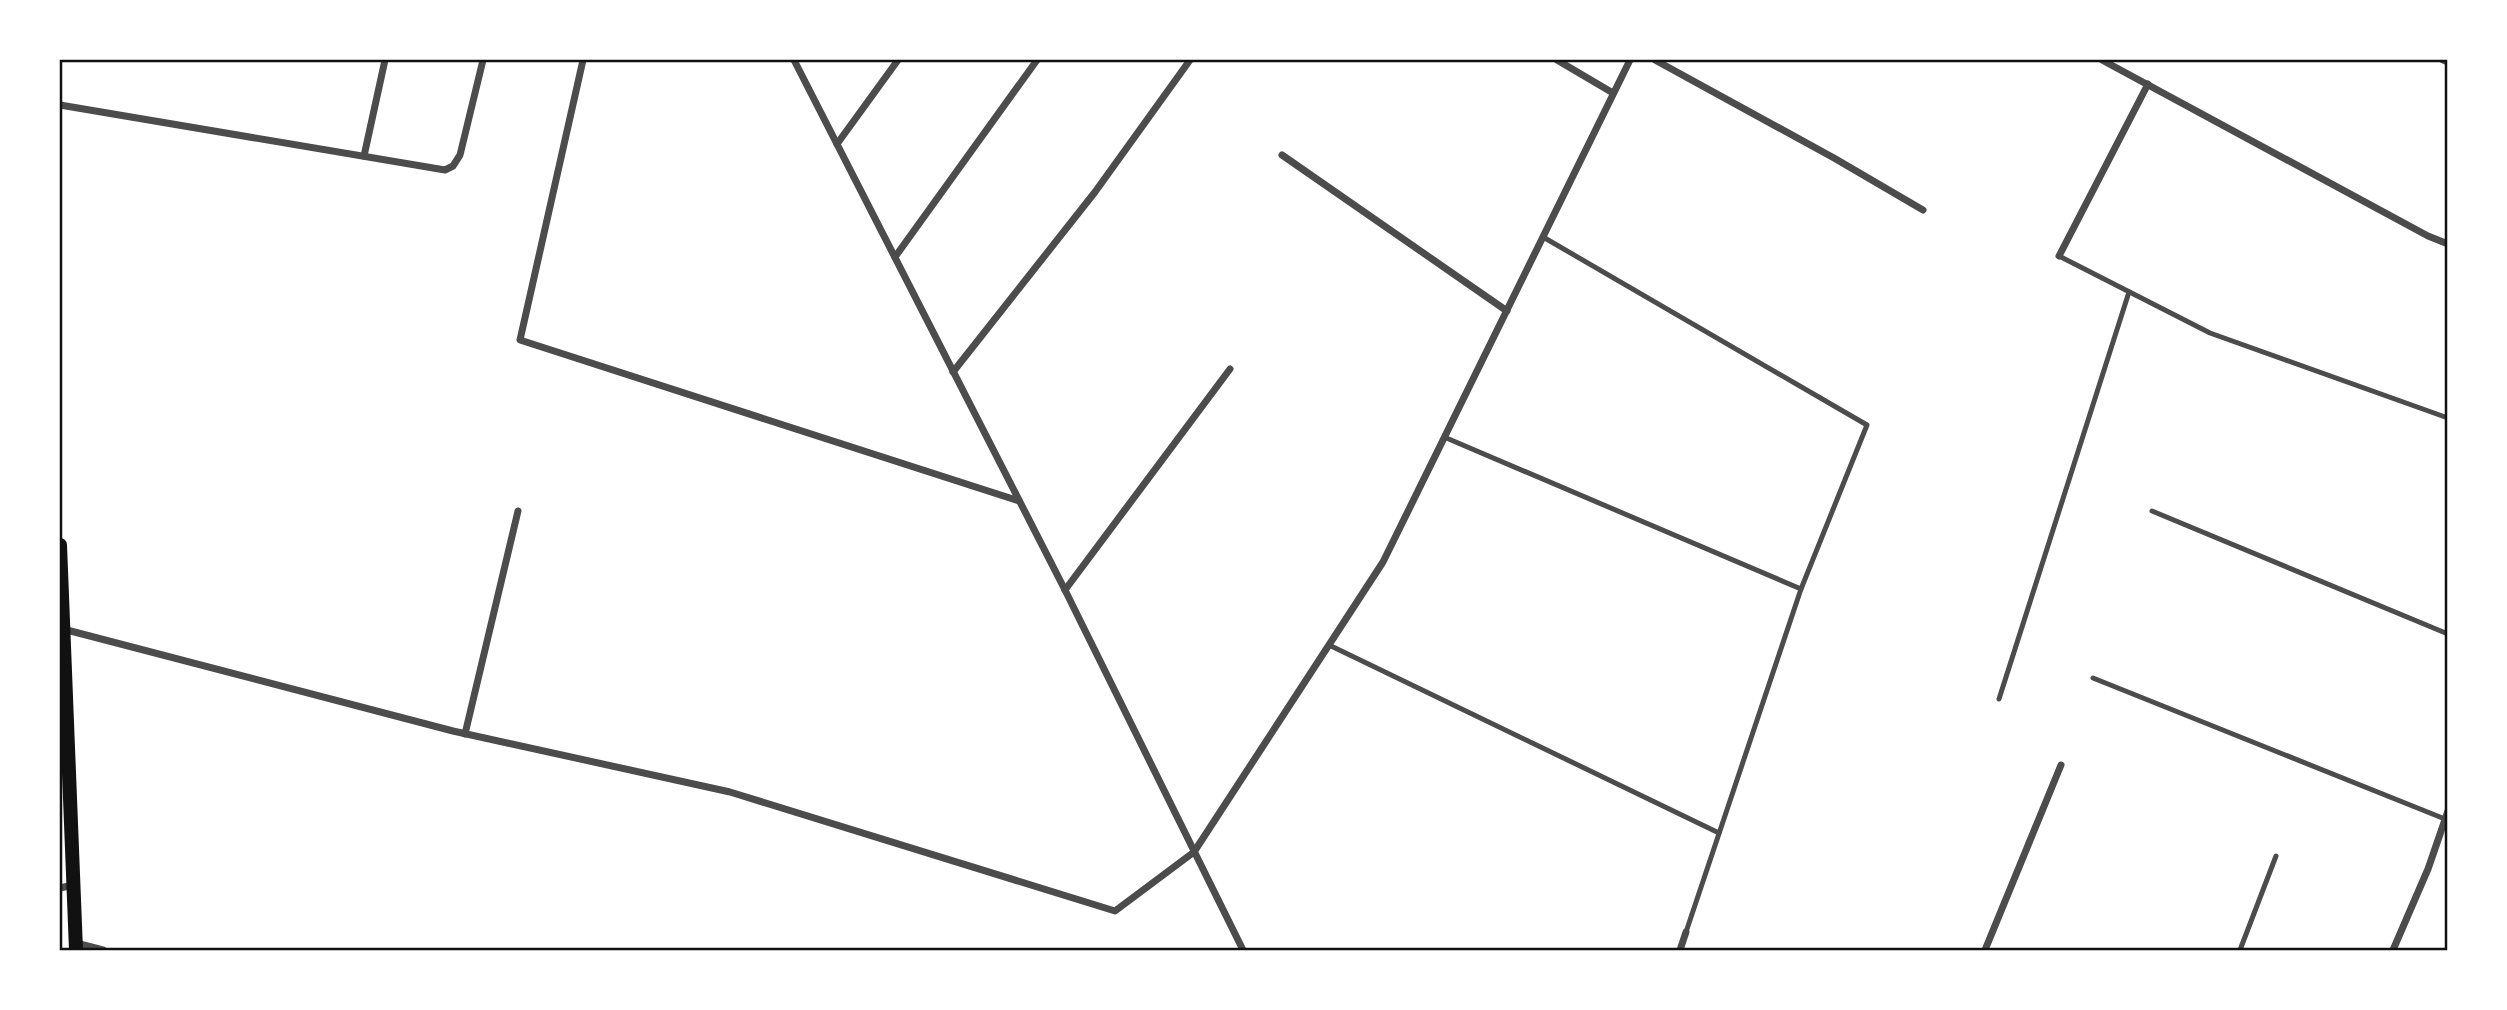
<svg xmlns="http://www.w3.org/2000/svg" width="2507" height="1010" viewBox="0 0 2507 1010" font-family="Merriweather,serif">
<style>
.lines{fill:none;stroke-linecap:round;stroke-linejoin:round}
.service{stroke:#4c4c4c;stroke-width:5}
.minor{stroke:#4c4c4c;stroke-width:7}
.secondary{stroke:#111;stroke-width:14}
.neatline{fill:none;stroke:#111;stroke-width:2.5}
</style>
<rect width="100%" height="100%" fill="#fff"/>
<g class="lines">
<g class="service">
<path d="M1543,237l324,188 -66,164 -115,343"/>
<path d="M2059,256l151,77 238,85"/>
<path d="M1444,437l357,152"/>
<path d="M2152,511l296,123"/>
<path d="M1329,645l390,188"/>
<path d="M2093,678l352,141"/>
<path d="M1999,699l130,-407"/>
<path d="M2240,950l36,-94"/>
</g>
<g class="minor">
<path d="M583,60l-63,280 499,161"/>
<path d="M794,60l271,530 178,360"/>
<path d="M1557,60l56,33"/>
<path d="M1655,60l179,98 89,52"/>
<path d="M2102,60l326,176 20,8"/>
<path d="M2443,60l5,2"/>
<path d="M60,105l385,65 8,-4 7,-11 23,-95"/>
<path d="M837,144l61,-84"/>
<path d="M1282,155l225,156"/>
<path d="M364,156l21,-96"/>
<path d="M2059,256l89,-172"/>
<path d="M895,257l142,-197"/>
<path d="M953,372l142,-180 95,-132"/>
<path d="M1065,590l165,-221"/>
<path d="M63,629l390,102 277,61 385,119 79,-59 189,-290 247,-502"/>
<path d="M465,734l53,-223"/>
<path d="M60,888l13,-3"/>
<path d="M76,943l27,7"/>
<path d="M1680,950l6,-18"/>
<path d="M1985,950l76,-185"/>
<path d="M2393,950l35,-81 20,-58"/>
</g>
<path class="secondary" d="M60,545l16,405"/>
</g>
<rect width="2507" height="1010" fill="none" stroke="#ffffff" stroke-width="122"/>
<rect x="61" y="61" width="2385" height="888" class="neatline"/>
</svg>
